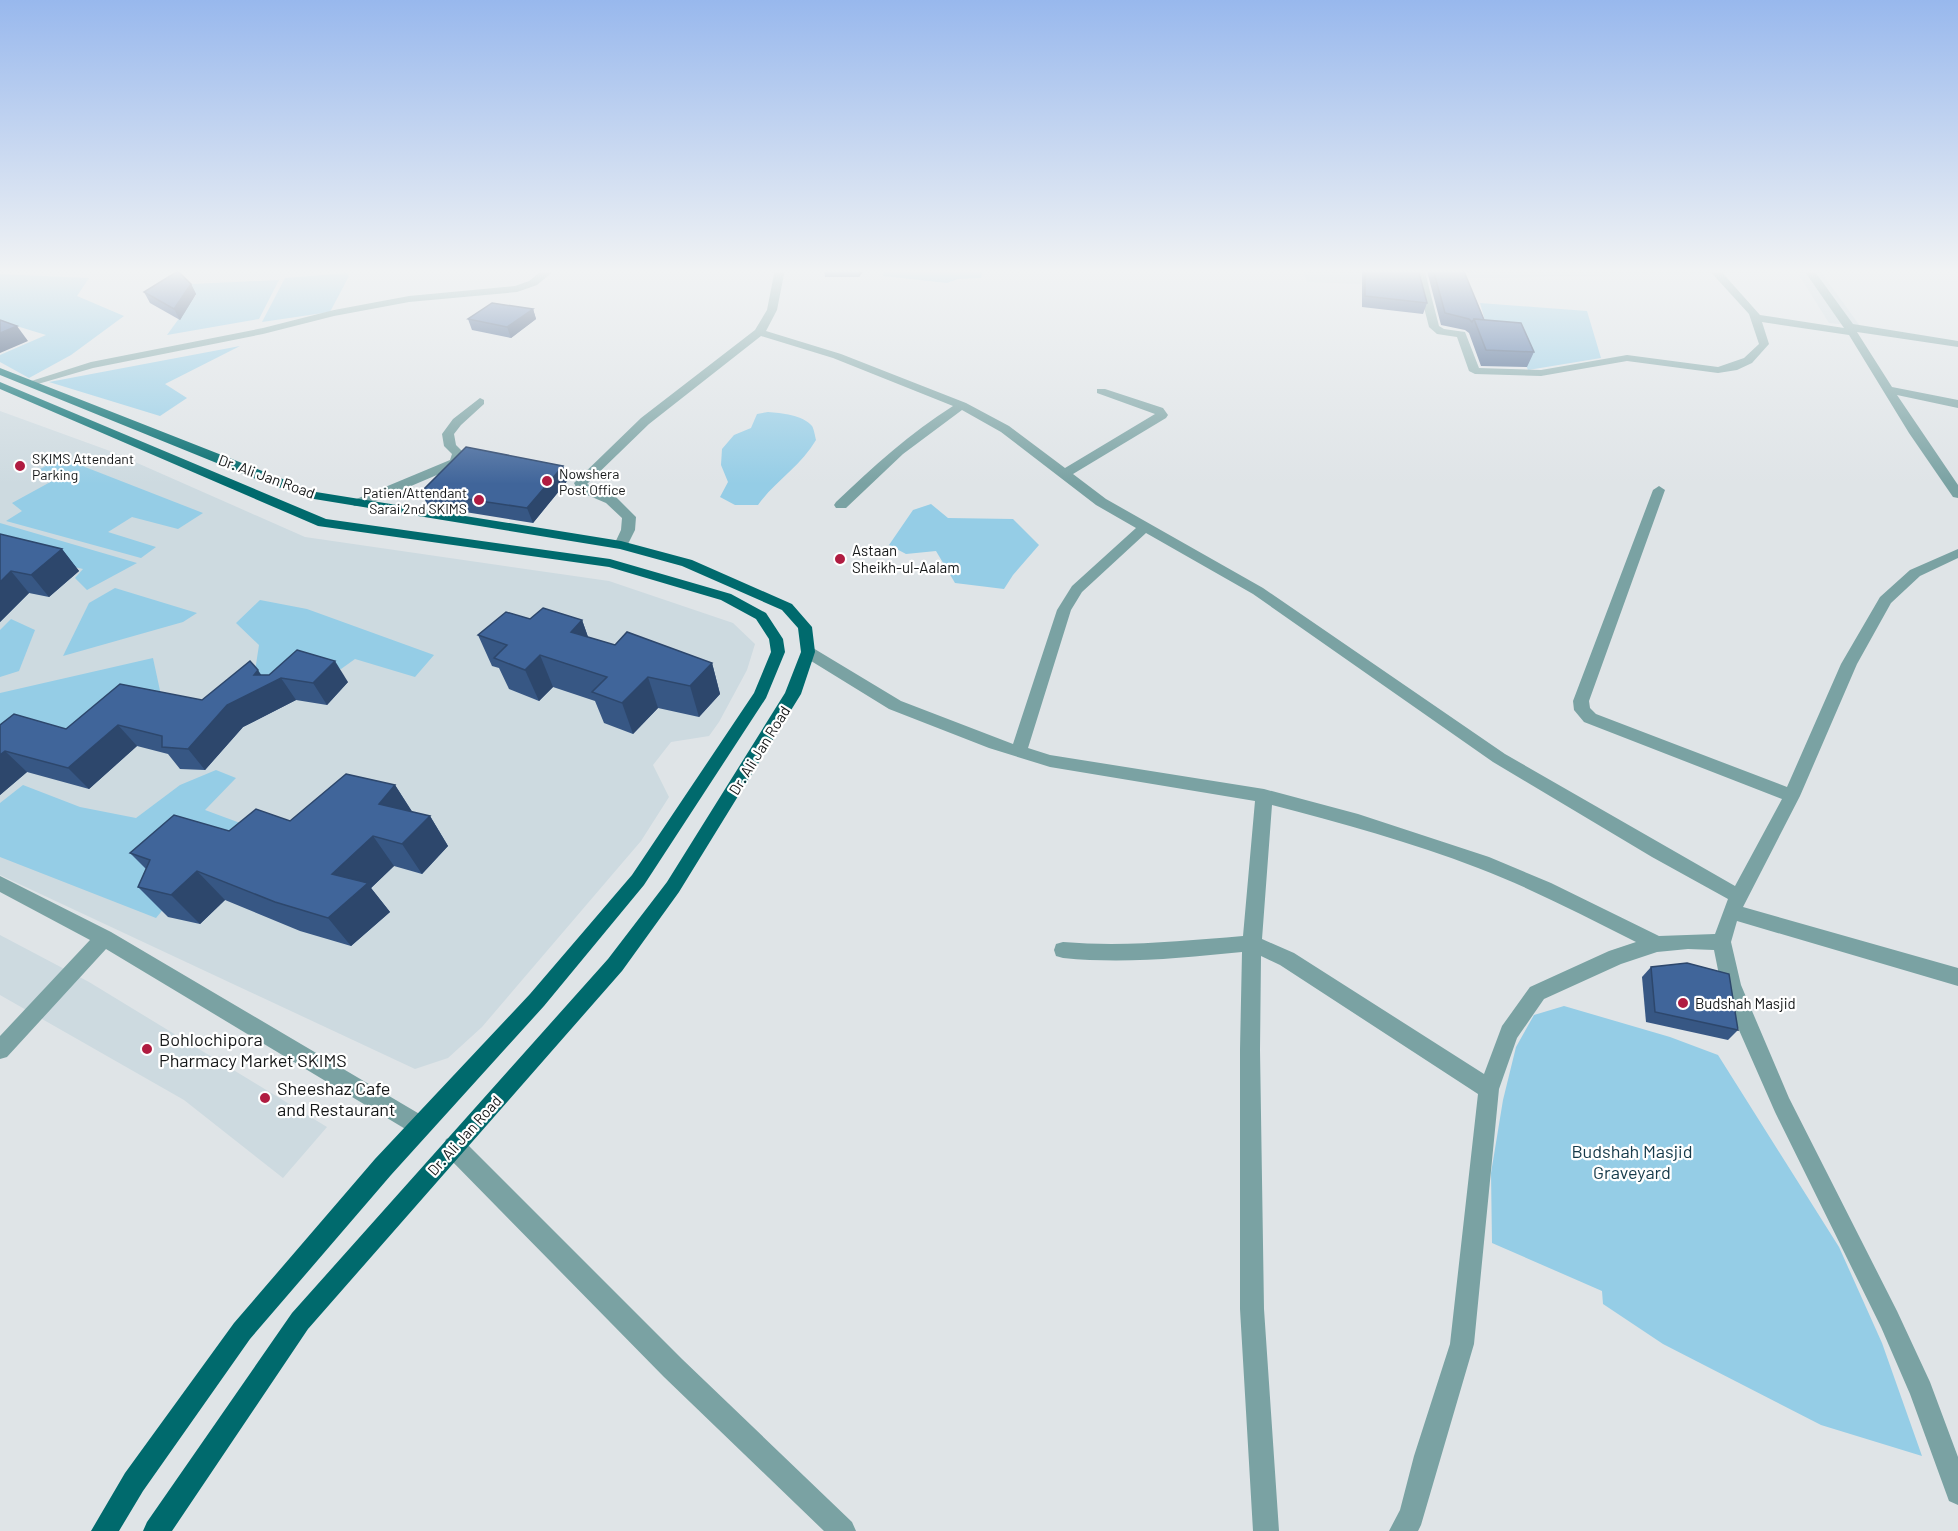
<svg xmlns="http://www.w3.org/2000/svg" width="1958" height="1531" viewBox="0 0 1958 1531" font-family="Barlow,sans-serif">
<style>
.built{fill:#cddae0}
.green{fill:#95cde6}
.lines{fill:none;stroke-linecap:round;stroke-linejoin:round}
.minor{fill:#7aa2a3;fill-rule:evenodd}
.primary{fill:#006a6d;fill-rule:evenodd}
.wall{fill:#375784}
.shaded-wall{fill:#2d476c}
.building{fill:#40659a;stroke:#2d476c;stroke-width:1.5}
.poi-dot{fill:#b01c41;stroke:#fff;stroke-width:2}
.labels{text-anchor:middle;dominant-baseline:central;stroke-width:4.5;stroke-linejoin:round;paint-order:stroke}
.far-poi-label{font-size:14px;fill:#161819;stroke:#fff;text-anchor:start}
.street-label{font-size:15px;fill:#161819;stroke:#fff}
.poi-label{font-size:15px;fill:#161819;stroke:#fff;text-anchor:start}
.near-poi-label{font-size:18px;fill:#161819;stroke:#fff;text-anchor:start}
.near-park-label{font-size:18px;fill:#153a4a;stroke:#fff}
</style>
<rect width="100%" height="100%" fill="#dfe4e7"/>
<g class="built">
<path d="M1302,269h607l-89,2 40,55 -31,-3 -32,-51 -306,6 -63,-1 1,10 -122,-5z"/>
<path d="M0,411l110,40 195,86 304,44 124,42 22,21 -8,26 -28,52 -10,14 -38,6 -18,23 16,32 -28,44 -159,186 -34,31 -33,11 -415,-194z"/>
<path d="M0,935l89,47 238,145 -44,51 -99,-78 -184,-105z"/>
</g>
<g class="green">
<path d="M884,269h99l-2,9 -23,1 -11,4 -64,-7z"/>
<path d="M347,273l2,3 -19,36 -68,10 23,-44z"/>
<path d="M0,274l89,4 -12,18 47,20 -53,39 -42,23 -29,-16v-7l46,-20 -46,-14z"/>
<path d="M279,280l-20,39 -92,16 29,-40 -9,-5 5,-6z"/>
<path d="M1480,303l107,8 14,47 -73,12 -13,-32 -26,-3z"/>
<path d="M240,346l-75,38 22,14 -27,18 -111,-34z"/>
<path d="M768,412c13,1 35,3 44,14 2,3 3,10 4,14 -15,26 -41,41 -58,65h-23l-15,-8 8,-15 -7,-17 1,-16 12,-14 17,-7 6,-14z"/>
<path d="M62,458l141,55 -25,16 -46,-12 -24,15 48,15 -15,11 -135,-37 16,-10 -10,-8 42,-23 -16,-10z"/>
<path d="M931,504l17,14 65,1 26,26 -26,30 -9,14 -49,-6 -19,-32 -30,3 -17,-9 24,-35z"/>
<path d="M0,523l137,40 -50,27 -12,-12 8,-9 -74,-17 -9,5z"/>
<path d="M115,588l82,25 -14,9 -120,34 26,-53z"/>
<path d="M260,600l47,9 127,46 -19,22 -60,-18 -14,10 -28,-5 -60,20 6,-39 -23,-22z"/>
<path d="M11,619l24,11 -16,41 -19,6v-47z"/>
<path d="M153,658l9,42 -74,30 -88,25v-62z"/>
<path d="M216,770l20,8 -31,32 46,17 -72,63 -23,28 -156,-61v-54l23,-18 57,22 56,11 44,-33z"/>
<path d="M1564,1006l106,31 48,18 121,192 43,96 40,113 -101,-31 -158,-81 -60,-40 -1,-13 -110,-48 -1,-70 12,-73 13,-53 18,-32z"/>
</g>
<g class="lines">
<g class="minor">
<path d="M544,269h12l-19,16 -20,7 -108,10 -75,14 -71,18 -170,34 -62,18 -6,-3 66,-21 172,-34 71,-18 75,-14 106,-10 14,-5z"/>
<path d="M775,269h10l-8,41 -11,21 75,23 125,49 43,23 56,42 90,-54 -58,-21v-4h8l58,19 5,7 -2,3 -93,56 33,25 157,89 242,166 230,132 47,-87 -198,-77 -10,-12 -1,-9 80,-211 6,-4 6,4 -76,211 1,7 6,6 191,73 54,-123 39,-67 30,-27 48,-21v9l-38,18 -29,27 -34,61 -57,132 -57,111 215,61v18l-221,-65 -6,21 10,43 48,113 108,213 33,71 28,75v48l-9,-4 -39,-107 -29,-67 -106,-215 -40,-91 -14,-36 -7,-35 -26,-1 -31,3 -36,12 -77,35 -27,39 -18,51 -25,255 -53,181 -3,6h-29l11,-21 14,-54 36,-112 28,-250 -198,-129 -19,-9 -1,94 4,259 15,222h-26l-13,-222v-259l2,-98c-60,6 -118,12 -179,6l-7,-2 -2,-6 2,-6 7,-2c61,5 119,-1 180,-6l12,-135 -205,-34 -61,-19 -100,-39 -86,-53 -2,-4 2,-4h10l88,53 112,43 44,-134 15,-24 64,-58 -40,-23 -95,-73 -39,-22 -59,44 -57,54h-10l-2,-3 2,-3c37,-35 74,-69 117,-96l-120,-48 -72,-22 -112,88 -62,60 29,13 20,20 -1,13 -9,18 -5,1 -7,-4 7,-15 1,-12 -16,-15 -28,-12 -4,-8 67,-65 114,-88 12,-20zM1146,533l107,61 240,168 159,95 76,42 -13,35 -56,2 -108,-53 -62,-26 -131,-43 -94,-25 -214,-34 -22,-7 43,-138 11,-18zM1272,805c69,18 139,37 206,63 55,21 106,48 158,74l-27,9 -79,36 -28,39 -18,48 -190,-121 -32,-14z"/>
<path d="M1422,269l3,3 14,54 5,3 21,3 14,36 62,2 86,-15 91,12 26,-9 15,-14 -10,-30 -41,-45h11l41,46 84,13 -41,-59h10l40,55 105,17v6l-101,-15 35,55 66,13v8l-61,-13 61,90v13l-5,-1 -44,-64 -60,-98 -87,-13 7,22 -17,19 -15,7 -19,3 -91,-12 -86,15 -66,-2 -6,-3 -12,-34 -20,-3 -8,-7 -14,-55z"/>
<path d="M480,398l4,2v4l-23,21 -7,9 2,11 8,8 -6,13 -94,40h-10l-2,-3 2,-3 96,-40 2,-6 -8,-8 -2,-12 11,-15z"/>
<path d="M0,876l111,56 317,187 3,7 -3,7 -8,3 -8,-3 -306,-184 -99,108 -7,2v-23l90,-96 -90,-48z"/>
<path d="M454,1136l8,3 220,220 170,163 4,9h-32l-160,-154 -218,-222 -3,-8 3,-8z"/>
</g>
<g class="primary">
<path d="M0,368l316,124 305,49 71,19 100,44 20,23 3,25 -14,42 -122,198 -57,79 -314,358 -136,202h-29l4,-9 145,-209 316,-354 59,-77 118,-189 16,-41 -3,-24 -16,-18 -100,-44 -62,-17 -312,-51 -52,-19 -256,-104z"/>
<path d="M0,382l326,137 284,40 121,35 35,19 17,26 2,13 -19,46 -122,187 -100,121 -153,169 -141,164 -107,152 -24,40h-28l34,-58 109,-150 141,-164 155,-165 102,-119 122,-182 17,-41 -2,-13 -13,-20 -35,-19 -112,-33 -291,-41 -318,-137z"/>
</g>
</g>
<g class="wall">
<path d="M824,269h41l-6,8h-34z"/>
<path d="M1362,269h56l9,34 -4,11 -61,-7z"/>
<path d="M1425,269h55l-1,3h-15l20,48 50,32 -7,15 -46,-1 -12,-33 -4,-3 -24,-5 -14,-54z"/>
<path d="M191,284l5,10 -16,26 -30,-17 -6,-11z"/>
<path d="M533,309l3,10 -25,19 -39,-8 -4,-11z"/>
<path d="M563,466l5,14 -35,43 -105,-17 -7,-14z"/>
<path d="M0,534l62,15 17,22 -30,26 -20,-4 -29,29z"/>
<path d="M530,619l52,1 6,17 27,8 97,18 8,31 -21,23 -41,-9 -25,26 -29,-11 -9,-22 -42,-14 -14,14 -30,-12 -10,-21 -7,-2 -14,-31z"/>
<path d="M262,675l86,7 -21,23 -31,-5 -53,27 -38,43 -25,-1 -12,-15 -31,-8 -48,43 -62,-17 -27,23v-70l66,4 136,-29z"/>
<path d="M395,785l17,27 18,4 18,30 -26,28 -28,-8 -23,22 19,24 -39,34 -51,-15 -75,-31 -25,24 -32,-7 -30,-30 8,-18 -16,-16 99,-22 61,-10z"/>
<path d="M1651,967l87,63 -10,10 -82,-18 -4,-45z"/>
</g>
<g class="shaded-wall">
<path d="M858,269h7l-6,8z"/>
<path d="M191,284l5,10 -16,26 -6,-11z"/>
<path d="M533,309l3,10 -25,19 -4,-11z"/>
<path d="M17,326l11,15 -28,12v-20z"/>
<path d="M563,466l5,14 -35,43 -6,-15z"/>
<path d="M62,549l17,22 -30,26 -18,-22z"/>
<path d="M11,571l18,22 -29,29v-40z"/>
<path d="M582,620l11,31 -22,-19z"/>
<path d="M540,655l13,32 -14,14 -14,-31z"/>
<path d="M335,661l13,21 -21,23 -14,-22z"/>
<path d="M712,663l8,31 -21,23 -9,-31z"/>
<path d="M258,670l10,15 13,-7 15,22 -53,27 -38,43 -17,-21z"/>
<path d="M648,677l10,31 -25,26 -11,-31z"/>
<path d="M118,725l19,21 -48,43 -21,-21z"/>
<path d="M5,751l22,21 -27,23v-40z"/>
<path d="M395,785l20,31 -36,-12z"/>
<path d="M430,816l18,30 -26,28 -20,-30z"/>
<path d="M373,836l21,30 -23,22 19,24 -39,34 -23,-28 4,-44z"/>
<path d="M197,871l28,29 -25,24 -29,-29z"/>
</g>
<g class="building">
<path d="M1365,269h53l9,34 -62,-7z"/>
<path d="M1433,269h30l21,51 -10,-1 -2,3 -3,-3 -24,-6z"/>
<path d="M178,271l13,13 -17,25 -30,-17z"/>
<path d="M492,303l41,6 -26,18 -39,-8z"/>
<path d="M1474,319l47,4 13,29 -48,-2z"/>
<path d="M0,320l17,6 -17,7z"/>
<path d="M466,447l97,19 -36,42 -106,-16z"/>
<path d="M0,534l62,15 -31,26 -20,-4 -11,11z"/>
<path d="M543,608l39,12 -11,12 44,13 12,-13 85,31 -22,23 -42,-9 -26,26 -30,-11 15,-15 -67,-22 -15,15 -31,-12 13,-13 -29,-10 28,-23 24,7z"/>
<path d="M297,650l38,11 -22,22 -32,-5 -54,27 -39,44 -26,-2v-11l-44,-11 -50,43 -63,-17 -5,4v-30l14,-11 52,15 54,-45 82,16 48,-39 8,9 -4,5h15z"/>
<path d="M346,774l49,11 -16,19 51,12 -28,28 -29,-8 -41,38 36,9 -40,35 -53,-16 -78,-31 -26,24 -33,-8 12,-27 -20,-7 44,-38 55,16 27,-22 34,12z"/>
<path d="M1687,963l42,11 9,56 -83,-18 -4,-45z"/>
</g>
<linearGradient id="sky" x2="0" y2="1"><stop stop-color="#98b8ed"/><stop offset="0.56" stop-color="#f1f3f4"/><stop offset="1" stop-color="#f1f3f4" stop-opacity="0"/></linearGradient>
<rect width="1958" height="484" fill="url(#sky)"/>
<g class="poi-dot">
<circle cx="20" cy="466" r="6"/>
<circle cx="547" cy="481" r="6"/>
<circle cx="479" cy="500" r="6"/>
<circle cx="840" cy="559" r="6"/>
<circle cx="1683" cy="1003" r="6"/>
<circle cx="147" cy="1049" r="6"/>
<circle cx="265" cy="1098" r="6"/>
</g>
<g class="labels">
<g class="far-poi-label">
<text x="32" y="458">SKIMS Attendant<tspan x="32" dy="16">Parking</tspan></text>
<text x="559" y="473">Nowshera<tspan x="559" dy="16">Post Office</tspan></text>
<text x="467" y="492" text-anchor="end">Patien/Attendant<tspan x="467" dy="16">Sarai 2nd SKIMS</tspan></text>
</g>
<g class="street-label">
<text transform="translate(267 476) rotate(20)">Dr. Ali Jan Road</text>
<text transform="translate(759 750) rotate(-58)">Dr. Ali Jan Road</text>
<text transform="translate(464 1135) rotate(-48)">Dr. Ali Jan Road</text>
</g>
<g class="poi-label">
<text x="852" y="550">Astaan<tspan x="852" dy="17">Sheikh-ul-Aalam</tspan></text>
<text x="1695" y="1003">Budshah Masjid</text>
</g>
<g class="near-poi-label">
<text x="159" y="1039">Bohlochipora<tspan x="159" dy="21">Pharmacy Market SKIMS</tspan></text>
<text x="277" y="1088">Sheeshaz Cafe<tspan x="277" dy="21">and Restaurant</tspan></text>
</g>
<g class="near-park-label">
<text x="1632" y="1151">Budshah Masjid<tspan x="1632" dy="21">Graveyard</tspan></text>
</g>
</g>
</svg>
